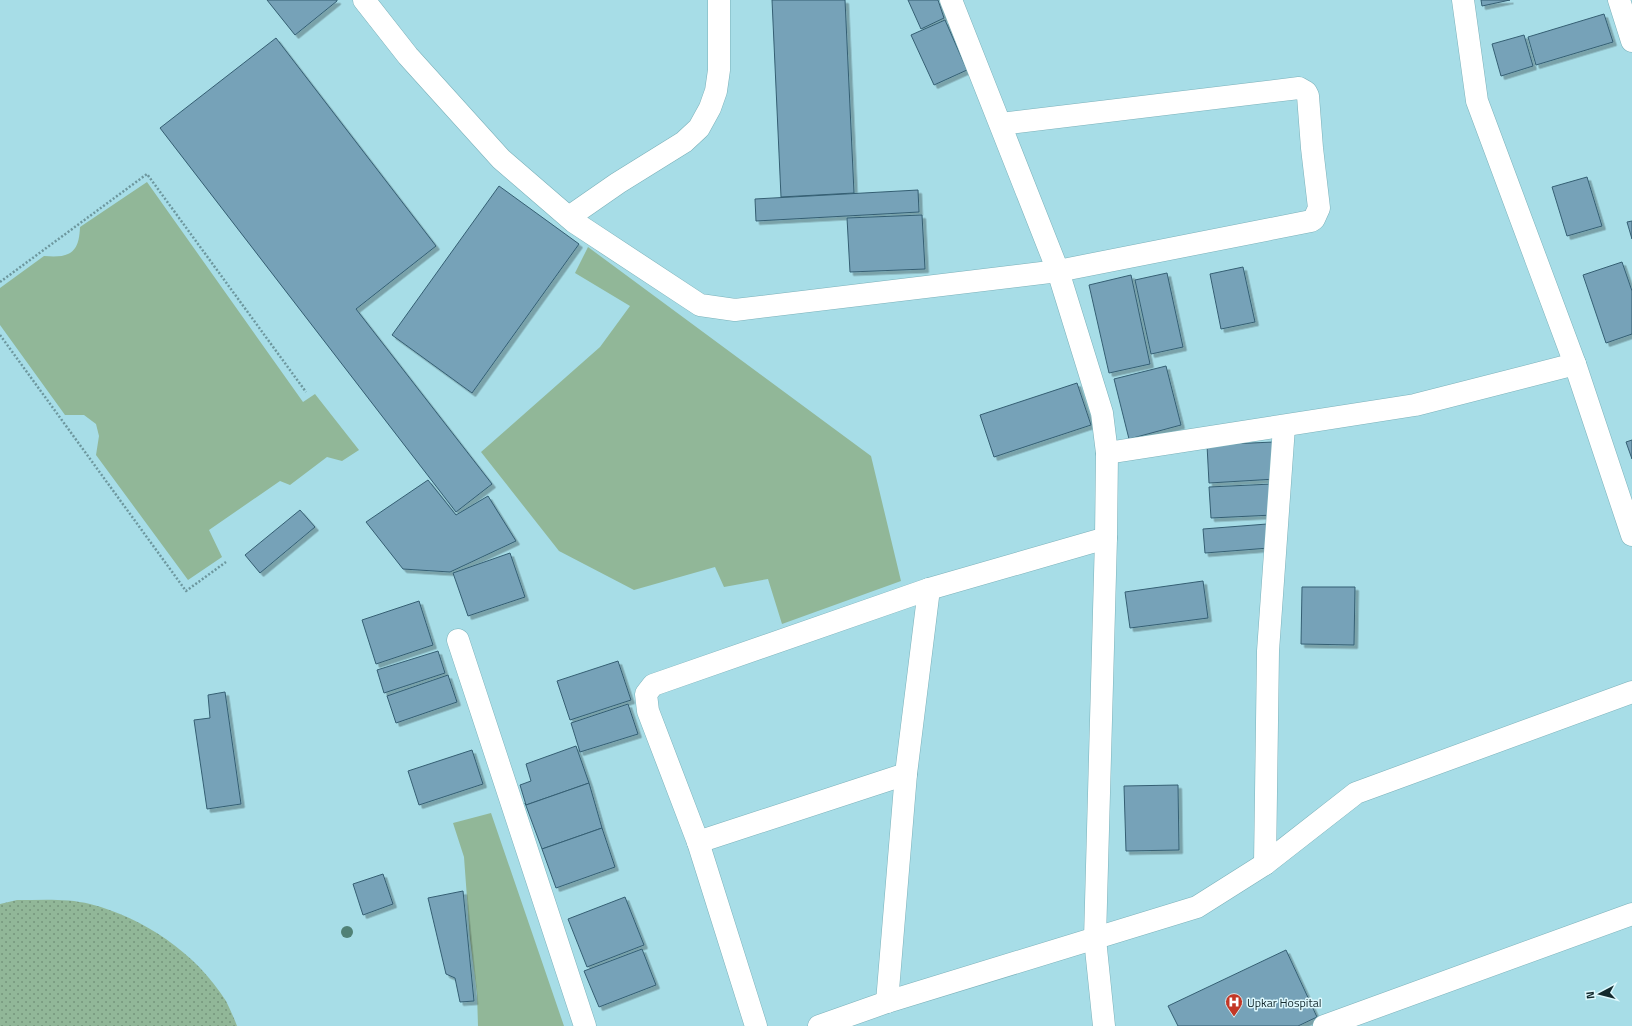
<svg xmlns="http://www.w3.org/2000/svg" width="1632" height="1026" viewBox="0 0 1632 1026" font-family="'Titillium Web',sans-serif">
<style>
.grass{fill:#91b798}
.park{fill:url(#park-dots)}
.building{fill:#76a2b8;stroke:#355f73;filter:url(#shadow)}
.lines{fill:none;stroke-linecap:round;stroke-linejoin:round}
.minor-casing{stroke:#7bb1ba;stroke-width:23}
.path{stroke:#6d979e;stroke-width:2.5;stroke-dasharray:2 2;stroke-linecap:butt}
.minor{stroke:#fff;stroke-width:22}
.tree{fill:#518176}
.labels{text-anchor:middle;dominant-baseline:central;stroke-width:3;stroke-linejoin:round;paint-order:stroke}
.poi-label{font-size:12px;fill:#142a2e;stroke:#def9fe;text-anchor:start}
</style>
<defs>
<pattern id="park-dots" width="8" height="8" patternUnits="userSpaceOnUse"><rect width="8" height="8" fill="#91b798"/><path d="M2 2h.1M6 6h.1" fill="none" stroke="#75957c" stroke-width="1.8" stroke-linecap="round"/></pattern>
<filter id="shadow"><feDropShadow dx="3.5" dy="3.5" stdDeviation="0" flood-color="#0004"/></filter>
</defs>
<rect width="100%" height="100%" fill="#a7dde7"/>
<g class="grass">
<path d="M147,182l156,220 12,-8 44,56 -17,11 -15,-4 -37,28 -10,-4 -71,49 13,27 -34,23 -92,-125 3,-19 -3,-12 -12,-9h-19l-65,-90v-37l44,-32c25,2 35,-2 36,-29z"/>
<path d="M588,247l283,209 30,125 -119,43 -14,-45 -44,8 -9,-20 -81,23 -75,-39 -78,-99 119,-105 30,-41 -55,-33z"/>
<path d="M491,813l73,213h-86l-1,-32 -7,-55 -6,-82 -11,-34z"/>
</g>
<path class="park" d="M17,900c24,0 50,-2 73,4 54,14 106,49 136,97 4,8 8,17 11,25h-237v-122z"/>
<g class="building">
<path d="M267,0h70v1l-42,34z"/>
<path d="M772,0h73l9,193 -73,4z"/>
<path d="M908,0h30l6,18 -23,11z"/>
<path d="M1481,0h29l-28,6z"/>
<path d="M1604,14l9,28 -77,23 -8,-28z"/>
<path d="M945,20l22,50 -33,15 -23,-50z"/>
<path d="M1524,35l9,31 -32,10 -9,-32z"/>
<path d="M276,38l160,208 -80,63 136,175 -36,28 -296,-384z"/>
<path d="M1587,177l15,49 -35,10 -15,-49z"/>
<path d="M499,186l80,58 -107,149 -80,-58z"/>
<path d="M918,190l1,22 -163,9 -1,-22z"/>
<path d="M922,215l3,54 -75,3 -3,-54z"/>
<path d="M1632,221v18l-5,-17z"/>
<path d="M1622,262l10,29v43l-26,9 -23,-68z"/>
<path d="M1243,267l12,55 -34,7 -11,-55z"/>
<path d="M1167,273l16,74 -32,7 -16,-74z"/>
<path d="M1131,275l19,89 -41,9 -20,-88z"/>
<path d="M1166,366l15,59 -52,14 -15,-60z"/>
<path d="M1077,383l14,42 -97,32 -14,-42z"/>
<path d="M1632,440v19l-6,-17z"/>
<path d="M1274,442l2,37 -67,4 -2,-38z"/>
<path d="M428,480l28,35 32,-19 28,45 -66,31 -47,-3 -37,-47z"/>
<path d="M1272,484l1,31 -62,3 -2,-31z"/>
<path d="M300,510l15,17 -55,46 -15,-18z"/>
<path d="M1267,524l2,24 -64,5 -2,-24z"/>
<path d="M510,553l15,44 -57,19 -15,-43z"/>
<path d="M1203,581l5,37 -78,10 -5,-36z"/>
<path d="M1302,587h53l-1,58 -53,-1z"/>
<path d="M419,601l14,44 -57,19 -14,-44z"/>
<path d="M438,651l7,22 -61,20 -7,-23z"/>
<path d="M618,661l13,39 -61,20 -13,-39z"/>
<path d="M448,675l9,27 -61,21 -9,-27z"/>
<path d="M225,692l16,112 -34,5 -13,-89 16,-2 -2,-23z"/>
<path d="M628,704l10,30 -58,18 -9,-29z"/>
<path d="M576,746l13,37 -63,22 -6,-20 11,-4 -5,-17z"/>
<path d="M472,750l11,34 -64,21 -11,-34z"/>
<path d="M589,783l13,45 -60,21 -17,-46 1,2z"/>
<path d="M1178,785l1,65 -53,1 -2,-65z"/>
<path d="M602,828l13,39 -59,21 -14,-39z"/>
<path d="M383,874l10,30 -30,11 -10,-31z"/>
<path d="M463,891l11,110 -14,1 -5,-24 -9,-4 -18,-76z"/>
<path d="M625,897l19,48 -57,22 -19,-48z"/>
<path d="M642,949l14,36 -57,22 -15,-36z"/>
<path d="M1286,950l31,67 -19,9h-120l-10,-20z"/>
</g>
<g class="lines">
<g class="minor-casing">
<g id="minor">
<path d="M364,0l44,56 93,103 73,63 126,83 35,5 323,-39 253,-50 3,-2 5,-11 -7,-60 -4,-52 -2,-4 -7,-4 -298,36"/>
<path d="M951,0l107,271 44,142 5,40 -1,85 -11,401 9,87"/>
<path d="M1463,0l14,101 98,263 57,171"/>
<path d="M1619,0l13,41"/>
<path d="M569,217l49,-34 66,-41 15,-14 11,-20 6,-17 3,-21v-70"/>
<path d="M1107,453l308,-48 160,-41"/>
<path d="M458,640l127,386"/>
<path d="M698,842l208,-68"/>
<path d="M1265,864l3,-213 16,-224"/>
<path d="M887,1002l19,-228 23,-185"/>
<path d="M756,1026l-58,-184 -50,-131 -2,-17 7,-9 276,-96 177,-51"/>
<path d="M819,1026l68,-24 310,-95 68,-43 91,-71 276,-101"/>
<path d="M1324,1026l308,-112"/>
</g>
</g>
<g class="path">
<path d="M0,282l147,-108 159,218"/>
<path d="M0,335l186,256 40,-29"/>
</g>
<use href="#minor" class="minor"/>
</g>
<circle class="tree" cx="347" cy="932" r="6"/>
<defs>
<g id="hospital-pin" transform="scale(0.9)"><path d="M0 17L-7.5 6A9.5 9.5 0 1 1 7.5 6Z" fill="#c33726" stroke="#def9fe"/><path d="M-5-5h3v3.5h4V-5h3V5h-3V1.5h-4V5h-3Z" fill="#fff"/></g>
</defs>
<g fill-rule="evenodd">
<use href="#hospital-pin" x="1234" y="1002"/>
</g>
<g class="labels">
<g class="poi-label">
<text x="1247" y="1002">Upkar Hospital</text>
</g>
</g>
<g transform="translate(1600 994) rotate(263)" stroke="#def9fe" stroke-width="3" paint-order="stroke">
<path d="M0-3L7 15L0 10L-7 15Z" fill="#142a2e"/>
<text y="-6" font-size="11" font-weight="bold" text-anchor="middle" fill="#142a2e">N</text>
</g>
</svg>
